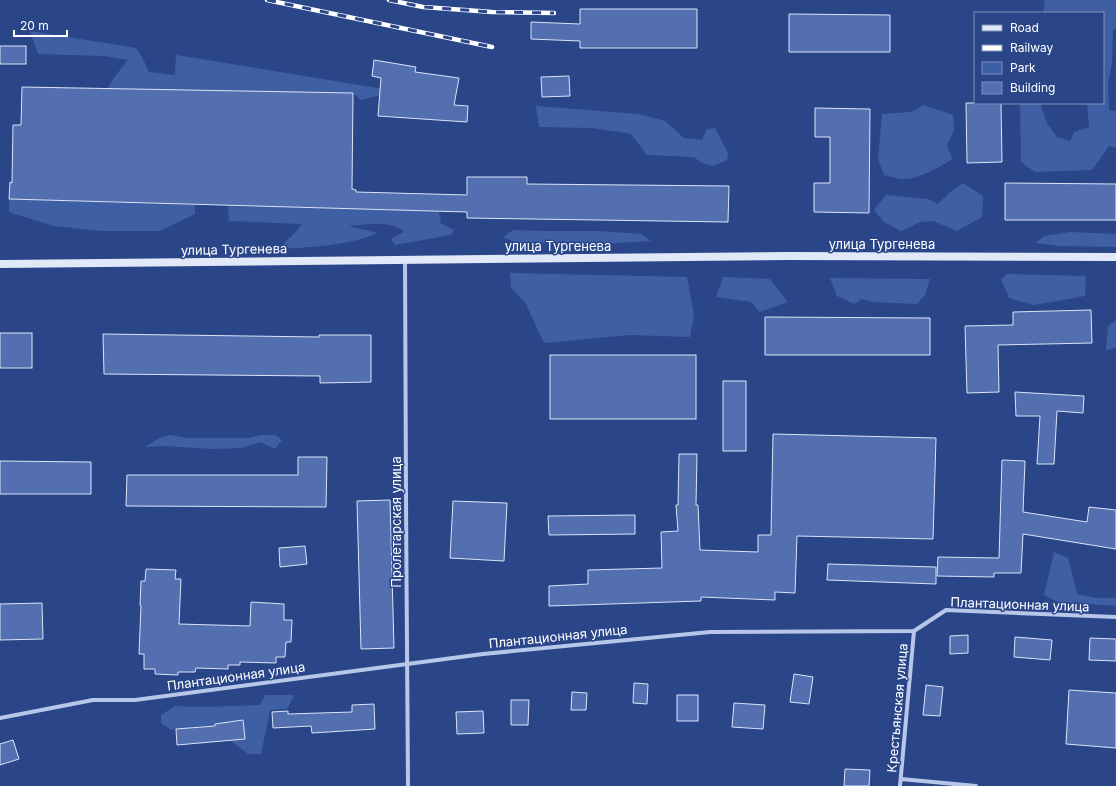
<svg xmlns="http://www.w3.org/2000/svg" width="1116" height="786" viewBox="0 0 1116 786" font-family="Inter,sans-serif">
<style>
.green{fill:#3f5fa5}
.building{fill:#536fb0;stroke:#dbe4f7}
.lines{fill:none;stroke-linecap:round;stroke-linejoin:round}
.street{stroke:#b8c7e9;stroke-width:4}
.secondary{stroke:#e1e8f8;stroke-width:8}
.rail-casing{stroke:#fff;stroke-width:4.5}
.rail{stroke:#2a4689;stroke-width:3;stroke-dasharray:9;stroke-linecap:butt}
.labels{text-anchor:middle;dominant-baseline:central;stroke-width:3;stroke-linejoin:round;paint-order:stroke}
.street-label{font-size:13px;fill:#fff;stroke:#2a4689}
</style>
<rect width="100%" height="100%" fill="#2a4689"/>
<g class="green">
<path d="M1043,0h73v28l-3,2 -1,33 -4,20 1,27 7,1v37l-7,-2 -17,24 -57,2 -14,-10 -1,-59h20l7,20 10,14 13,4 4,-9 15,-5 -2,-24h16v-90h-60l2,-12z"/>
<path d="M30,31l106,17 7,11 6,13 26,3 1,-20 220,36 -35,9 -8,-7 -246,-4 9,-14 12,-15 -24,-4 -66,-2z"/>
<path d="M924,105l29,10 1,15 -7,16 6,13c-16,9 -34,21 -53,20 -5,-1 -11,-3 -16,-4l-6,-16 4,-45 29,-2z"/>
<path d="M536,106l102,8 27,7 19,17 18,2 5,-11 8,-1 13,25 -1,7 -14,6 -11,-3 -8,-6 -47,-2 -16,-21 -38,-6 -54,-1z"/>
<path d="M963,183l20,13 -1,21 -25,14 -24,-10 -13,1 -19,9 -17,-9 -10,-12 12,-15 42,4 10,5 11,-11z"/>
<path d="M9,199l186,6v9l-35,17h-58l-48,-5 -45,-14z"/>
<path d="M228,206l210,5 3,8 -1,4 14,7 -3,5 -56,10 -4,-6 13,-7c-13,-13 -39,-7 -56,-6l30,7c-31,13 -66,14 -99,16 6,-7 18,-17 23,-25l-73,-3z"/>
<path d="M513,230l32,1h53l44,3 9,7 -49,3 -47,-2 -37,2 -15,-7z"/>
<path d="M1070,232l46,2v13l-56,-1 -25,-3 10,-7z"/>
<path d="M510,273l177,4 7,38 -4,22 -60,-2 -86,8 -19,-41 -14,-14z"/>
<path d="M1007,274l79,2 -1,20 -51,9 -25,-7 -8,-19z"/>
<path d="M723,277l47,2 18,23 -28,10 -9,-10 -35,-5z"/>
<path d="M830,278l100,1 -5,16 -8,9 -44,-2 -11,-3 -8,5 -17,-8z"/>
<path d="M1116,320v28l-10,2 2,-24z"/>
<path d="M170,435l17,3h62l12,-3h14l7,5 -7,9 -15,-7 -18,6 -29,1 -48,-3 -20,1 14,-9z"/>
<path d="M1054,552l14,6 9,36 19,4h20v8l-58,-4 -14,-7z"/>
<path d="M265,695h29l-7,14 -17,1 -9,44h-13l-35,-27 -8,-1 -34,4 -10,-7v-8l14,-9 25,1 60,-2z"/>
</g>
<g class="building">
<path d="M580,9h117v39h-117v-7l-49,-2v-17l49,2z"/>
<path d="M789,14l101,1v37h-101z"/>
<rect x="0" y="46" width="26" height="18"/>
<path d="M374,60l42,7 -1,5 44,6 -5,27 14,1 -1,16 -89,-6 3,-38 -9,-2z"/>
<path d="M569,76l1,20 -28,1 -1,-20z"/>
<path d="M22,87l331,6 -1,96 4,1v2l111,3v-18h60v7l202,2 -1,36 -261,-4v-6l-458,-13 1,-17 2,1 1,-58h8z"/>
<path d="M966,103h35l1,59 -35,1z"/>
<path d="M815,108l55,1 -1,104 -55,-1v-29h16v-46h-15z"/>
<path d="M1005,183l111,1v36h-111z"/>
<path d="M1091,310l1,33 -94,2 1,47 -32,1 -2,-67 48,-1v-13z"/>
<path d="M765,317l165,1v37h-165z"/>
<rect x="0" y="333" width="32" height="35"/>
<path d="M103,334l216,3v-2h52v47l-51,1v-7l-216,-2z"/>
<rect x="550" y="355" width="146" height="64"/>
<rect x="723" y="381" width="23" height="70"/>
<path d="M1015,392l69,4 -1,17 -26,-2 -3,53h-17l3,-48h-24z"/>
<path d="M773,434l163,4 -3,101 -136,-3 -2,57 -20,-1v8l-74,-3v4l-152,5v-20l39,-2v-14l74,-2 -1,-36 17,-1 -2,-26h2l1,-51h18l-1,51h2l2,45 58,2v-17h13z"/>
<path d="M298,457h29l-1,50 -200,-1 1,-31h171z"/>
<path d="M1002,460l23,1 -2,51 64,10 2,-15 27,3v39l-93,-15 -2,39h-27v4l-57,-1 1,-19 61,1z"/>
<path d="M0,461l91,1v32h-91z"/>
<path d="M390,500l4,148 -33,1 -4,-148z"/>
<path d="M453,501l54,2 -3,58 -54,-3z"/>
<path d="M635,515v19l-86,1 -1,-19z"/>
<path d="M305,546l2,18 -27,3 -1,-19z"/>
<path d="M828,564l108,3v17l-109,-4z"/>
<path d="M146,569l30,1 -1,9h6l-2,45 71,2 1,-24 33,2v16h8l-1,22h-5l-1,15h-9v6l-36,-1v3h-12v4l-32,-1 -1,4h-17v3l-23,-1v-5h-11v-15h-5l2,-49h-1l1,-24h4z"/>
<path d="M42,603l1,36 -43,1v-36z"/>
<path d="M968,635v18l-18,1v-18z"/>
<path d="M1015,637l37,3 -2,20 -36,-3z"/>
<path d="M1090,638l26,1v22l-27,-1z"/>
<path d="M794,674l19,3 -4,27 -19,-2z"/>
<path d="M634,683l14,1 -1,20 -14,-1z"/>
<path d="M926,685l17,2 -3,29 -17,-1z"/>
<path d="M1069,690l47,3v55l-50,-4z"/>
<path d="M572,692l15,1 -1,17h-15z"/>
<rect x="677" y="695" width="21" height="26"/>
<path d="M511,700h18l-1,25h-17z"/>
<path d="M734,703l31,2 -2,24 -31,-2z"/>
<path d="M374,704l1,25 -63,4 -1,-7 -38,2 -1,-16 16,-1v3l64,-2v-7z"/>
<path d="M483,711l1,22 -27,1 -1,-22z"/>
<path d="M243,720l2,19 -68,6 -1,-16 39,-3v-2z"/>
<path d="M13,740l6,19 -19,6v-21z"/>
<path d="M845,769l25,1 -1,16h-25z"/>
</g>
<g class="lines">
<g class="street">
<path d="M405,259c1,176 1,351 3,527"/>
<path d="M0,718l93,-18h42l348,-46 227,-22 204,-1 32,-21 170,7"/>
<path d="M901,779l75,7"/>
<path d="M900,786l14,-155"/>
</g>
<path class="secondary" d="M0,264l787,-8 329,1"/>
<g class="rail-casing">
<g id="rail">
<path d="M267,0l225,47"/>
<path d="M389,0l34,7 69,5 62,1"/>
</g>
</g>
<use href="#rail" class="rail"/>
</g>
<g class="labels">
<g class="street-label">
<text x="882" y="244">улица Тургенева</text>
<text x="558" y="246">улица Тургенева</text>
<text transform="translate(234 249) rotate(-1)">улица Тургенева</text>
<text transform="translate(396 522) rotate(-90)">Пролетарская улица</text>
<text transform="translate(1020 604) rotate(2)">Плантационная улица</text>
<text transform="translate(558 636) rotate(-6)">Плантационная улица</text>
<text transform="translate(236 676) rotate(-8)">Плантационная улица</text>
<text transform="translate(897 708) rotate(-85)">Крестьянская улица</text>
</g>
</g>
<rect x="974" y="12" width="130" height="92" fill="#2a4689" stroke="#7f90b8"/>
<rect x="982" y="25" width="20" height="6" fill="#e1e8f8" stroke="#7f90b8"/>
<text x="1010" y="32" font-size="12" fill="#ffffff">Road</text>
<rect x="982" y="45" width="20" height="6" fill="#ffffff" stroke="#7f90b8"/>
<text x="1010" y="52" font-size="12" fill="#ffffff">Railway</text>
<rect x="982" y="62" width="20" height="12" fill="#3f5fa5" stroke="#7f90b8"/>
<text x="1010" y="72" font-size="12" fill="#ffffff">Park</text>
<rect x="982" y="82" width="20" height="12" fill="#536fb0" stroke="#7f90b8"/>
<text x="1010" y="92" font-size="12" fill="#ffffff">Building</text>
<path d="M14 30v6h53v-6" fill="none" stroke="#ffffff" stroke-width="2"/>
<text x="20" y="30" font-size="12" fill="#ffffff" stroke="#2a4689" stroke-width="3" paint-order="stroke">20 m</text>
</svg>
